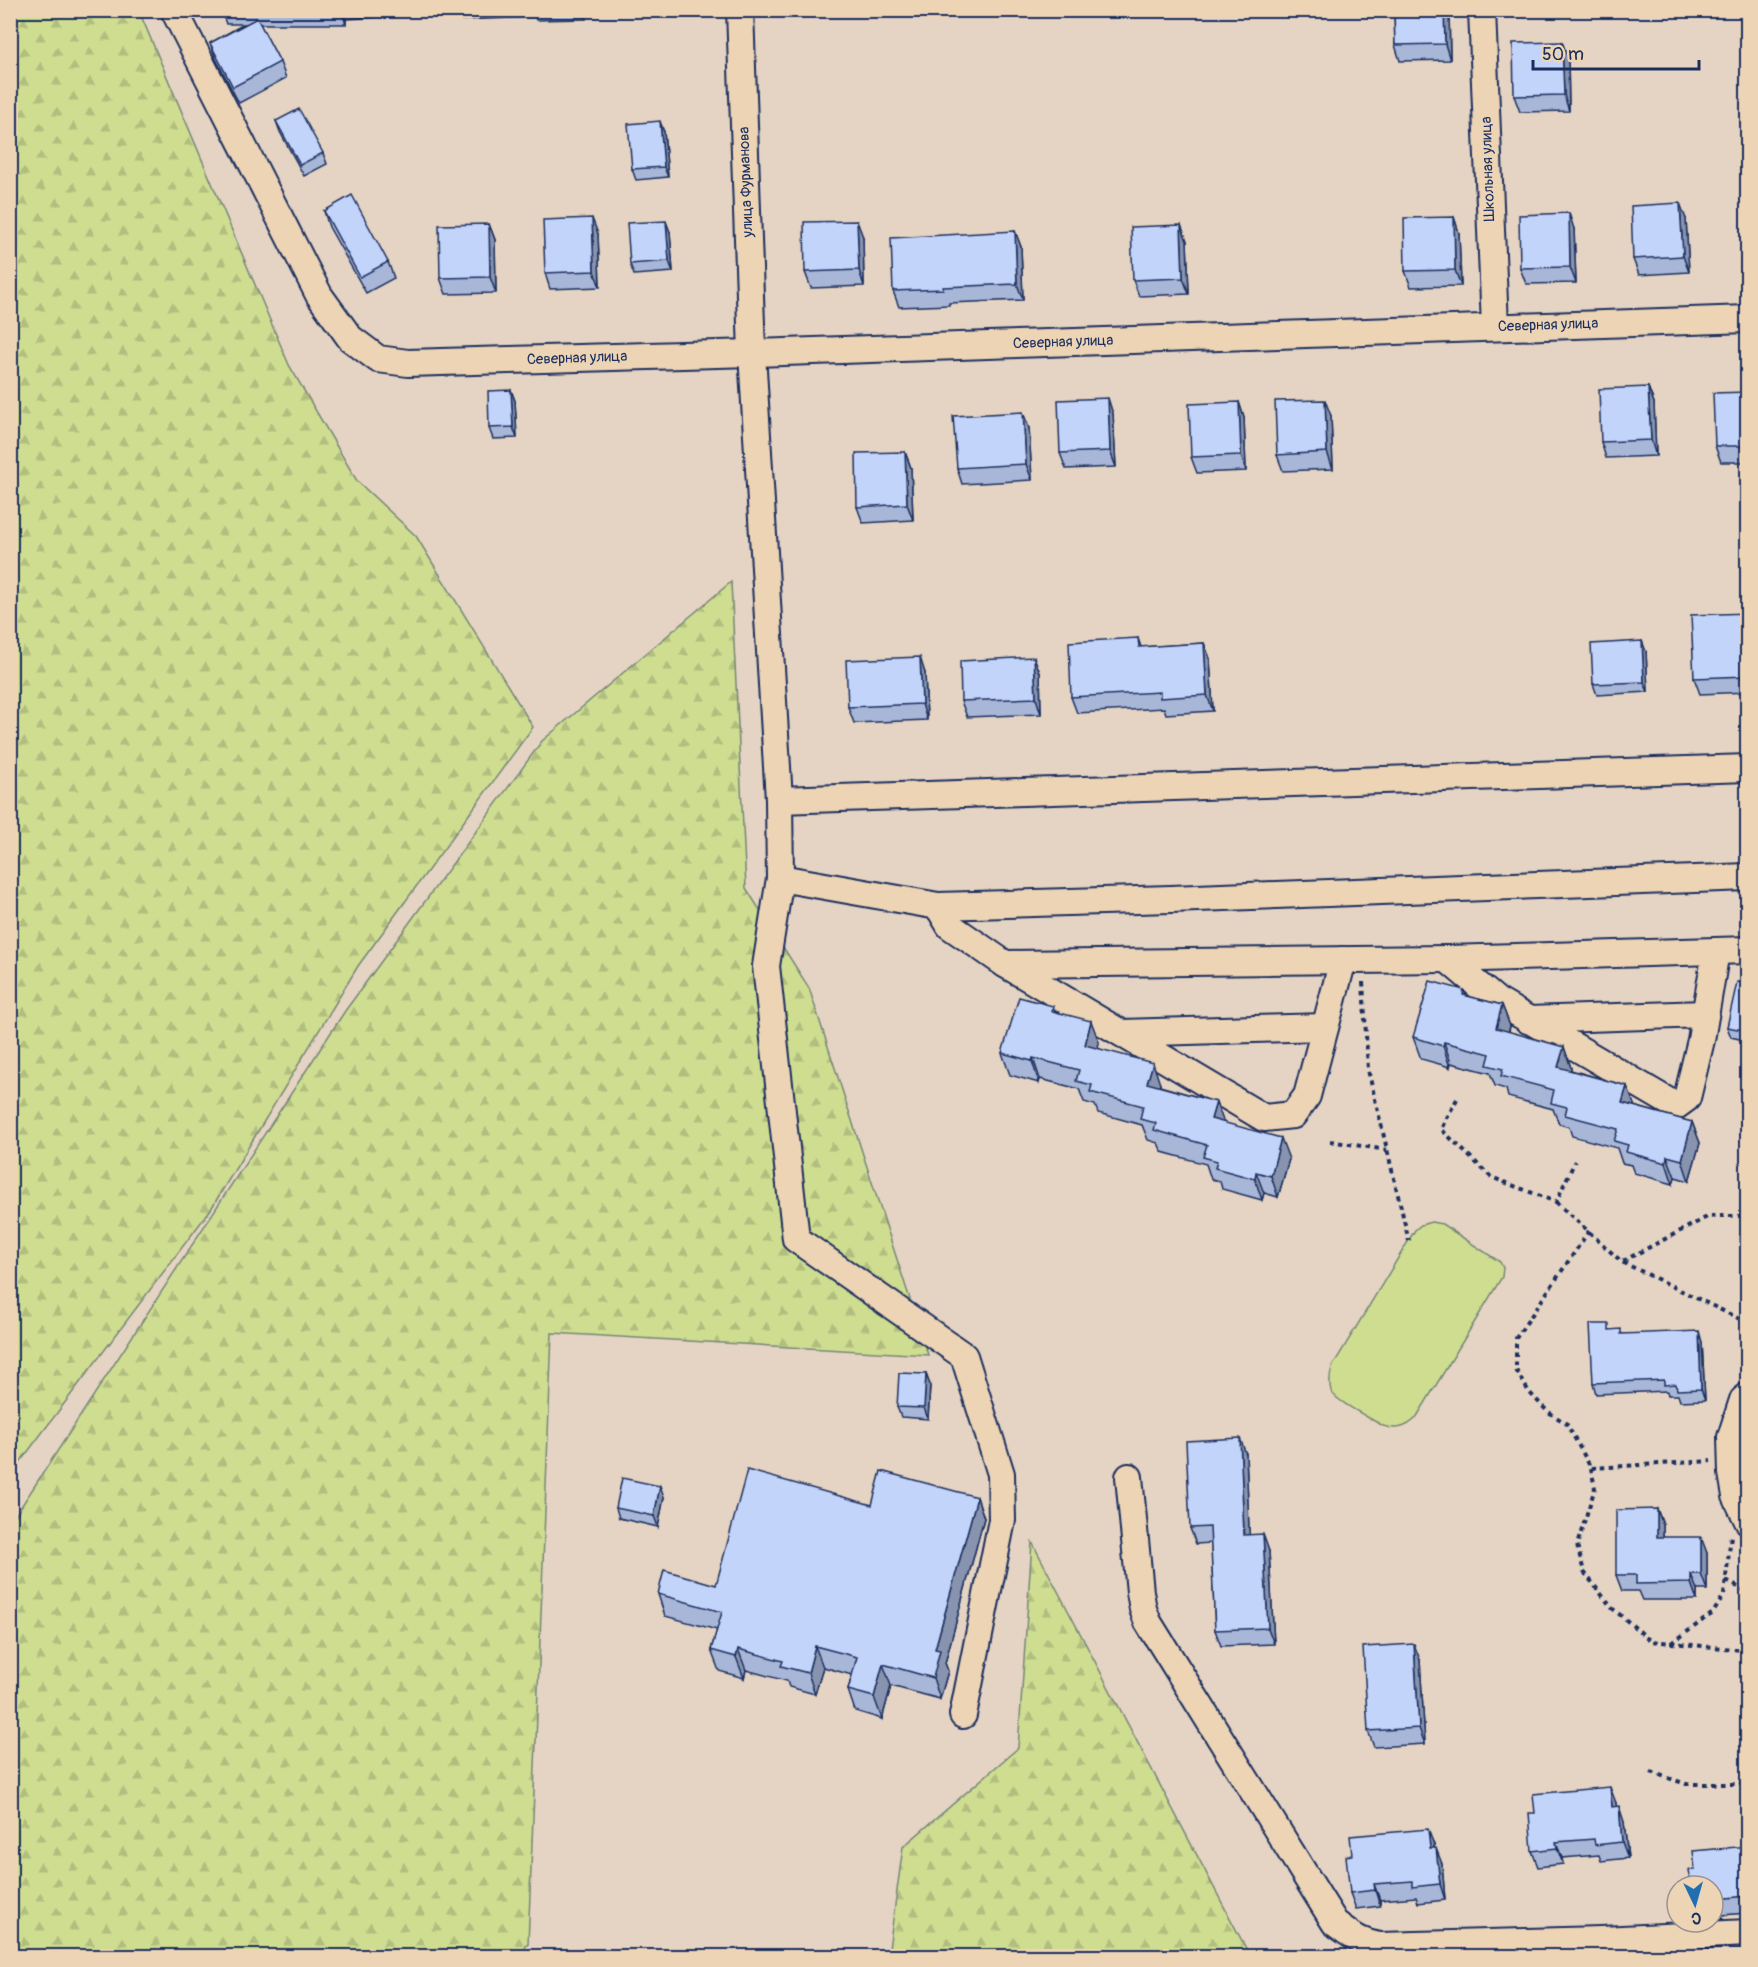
<svg xmlns="http://www.w3.org/2000/svg" width="1758" height="1967" viewBox="0 0 1758 1967" font-family="Pangolin,sans-serif">
<style>
.green{fill:#cfdd90;stroke:#758677;stroke-width:1.5}
.forest{fill:url(#forest-firs);stroke:#758677;stroke-width:1.5}
.lines{fill:none;stroke-linecap:round;stroke-linejoin:round}
.minor-casing{stroke:#1b2f5e;stroke-width:30}
.path{stroke:#1b2f5e;stroke-width:4;stroke-dasharray:4.5 4.5;stroke-linecap:butt}
.minor{stroke:#edd4b5;stroke-width:26}
.wall{fill:#a8b6d7;stroke:#1b2f5e;stroke-width:1.5}
.shaded-wall{fill:#8894af;stroke:#1b2f5e;stroke-width:1.5}
.building{fill:#c3d4fa;stroke:#1b2f5e;stroke-width:1.5}
.labels{text-anchor:middle;dominant-baseline:central;stroke-width:5;stroke-linejoin:round;paint-order:stroke}
.street-label{font-size:15px;fill:#1b2f5e;stroke:#edd4b5}
</style>
<defs>
<pattern id="forest-firs" width="22" height="20" patternUnits="userSpaceOnUse" patternTransform="scale(1.5)"><rect width="22" height="20" fill="#cfdd90"/><path d="M5 1l3.5 6h-7zM16 11l3.5 6h-7z" fill="#b1be7f"/></pattern>
</defs>
<rect width="100%" height="100%" fill="#e5d4c3"/>
<filter id="ink" filterUnits="userSpaceOnUse"><feTurbulence type="fractalNoise" baseFrequency=".0167" numOctaves="2"/><feDisplacementMap in="SourceGraphic" scale="12" xChannelSelector="R" yChannelSelector="G"/><feConvolveMatrix kernelMatrix="1 2 1 2 8 2 1 2 1" color-interpolation-filters="sRGB"/></filter>
<g filter="url(#ink)">
<path class="green" d="M1431,1222l11,2 58,38 3,6 -1,9 -86,141c-10,10 -19,12 -33,8 -11,-7 -47,-24 -52,-35 -2,-8 -1,-17 1,-24l83,-137 6,-5z"/>
<g class="forest">
<path d="M11,10l128,1 150,354 68,116 59,55 117,191 -175,239 -147,243 -200,265z"/>
<path d="M731,582l15,306 63,100 119,367 -376,-22 -24,612h-2l-2,11h-513v-434l334,-511 197,-270z"/>
<path d="M1032,1542l218,414h-362l15,-109 115,-99z"/>
</g>
<g class="lines">
<g class="minor-casing">
<g id="minor">
<path d="M174,10l145,285 31,43 28,21 30,4 344,-10 996,-34"/>
<path d="M740,10l12,343 27,447 1,78 -14,88 30,273 168,117 37,118 1,46 -39,195"/>
<path d="M1482,10l13,317"/>
<path d="M779,800l969,-32"/>
<path d="M780,878l158,28 233,-7 577,-22"/>
<path d="M938,906l12,20 55,38 259,154 29,-3 14,-19 36,-136"/>
<path d="M1447,959l50,42 179,105 11,-8 14,-58 15,-89"/>
<path d="M1005,964l442,-5 301,-9"/>
<path d="M1528,1020l177,-6"/>
<path d="M1122,1033l203,-6"/>
<path d="M1748,1396l-5,4 -12,37 1,36 4,23 12,25"/>
<path d="M1129,1477l11,115 3,17 5,13 187,301c18,13 23,19 45,23l221,-6 147,-7"/>
</g>
</g>
<g class="path">
<path d="M1363,982l5,88 41,171"/>
<path d="M1457,1099l-16,30 50,48 65,25 19,-41"/>
<path d="M1330,1141l57,9"/>
<path d="M1556,1202l66,60 126,61"/>
<path d="M1589,1231l-73,107v32l13,22 18,19 20,13 24,44 120,-7"/>
<path d="M1623,1261l86,-45h39"/>
<path d="M1591,1468l4,20 -18,57 7,27 28,36 39,33 83,8 14,3"/>
<path d="M1726,1581l22,11"/>
<path d="M1672,1643l41,-30 11,-18 7,-60"/>
<path d="M1651,1772l35,12h62"/>
</g>
<use href="#minor" class="minor"/>
</g>
<g class="wall">
<path d="M221,10h194v5l-69,4v5h-86l20,38 6,16 -47,25 -23,-44 -6,-16 34,-19h-18z"/>
<path d="M458,10h128v9l-50,1 -1,-3 -73,3z"/>
<path d="M1394,10h55l1,50 -50,1 -5,-16z"/>
<path d="M1562,42l6,16 1,53 -49,1 -6,-16z"/>
<path d="M276,121l47,32 4,11 -23,12 -24,-44z"/>
<path d="M664,132l4,45 -32,3 -4,-11z"/>
<path d="M324,211l64,51 6,16 -28,15 -37,-66z"/>
<path d="M1454,217l5,16 2,53 -50,1 -6,-16z"/>
<path d="M1686,219l3,53 -50,3 -6,-16z"/>
<path d="M489,224l6,16 1,53 -50,1 -6,-16z"/>
<path d="M1181,225l6,16 2,53 -50,2 -6,-16z"/>
<path d="M1574,229l2,54 -50,1 -6,-16z"/>
<path d="M1015,231l6,16 2,53 -74,3v2l-50,2 -6,-16z"/>
<path d="M670,232l3,40 -39,3 -4,-11z"/>
<path d="M598,234l2,53 -50,2 -5,-16z"/>
<path d="M863,237l1,49 -53,2 -6,-16z"/>
<path d="M1648,387l6,16 2,53 -50,2 -5,-16z"/>
<path d="M511,390l4,11 2,37 -24,1 -4,-11z"/>
<path d="M1748,392v70h-27l-6,-16z"/>
<path d="M1239,402l5,16 2,53 -49,2 -6,-16z"/>
<path d="M1113,414l3,53 -50,2 -6,-16z"/>
<path d="M1331,416l2,53 -50,2 -6,-16z"/>
<path d="M1029,428l3,52 -70,4 -5,-16z"/>
<path d="M905,452l6,16 2,52 -50,3 -6,-16z"/>
<path d="M1748,613v79l-48,2 -6,-16z"/>
<path d="M1138,638l3,9 63,-4 6,16 3,52 -47,3 -2,-6 -87,5 -6,-16z"/>
<path d="M1642,641l4,11 2,40 -51,3 -4,-11z"/>
<path d="M1034,657l6,16 1,41 -74,3 -6,-16z"/>
<path d="M925,673l2,47 -73,3 -6,-16z"/>
<path d="M1748,984v57l-17,-4 -4,-10z"/>
<path d="M1464,990l2,6 36,9 8,21 -1,6 55,15 7,21v2l56,16 7,20 58,16 8,21 -11,38 -14,-4 -2,7 -39,-11 -3,-8 -9,-2 -5,-15 -45,-12 -3,-9 -10,-3 -6,-15 -45,-12 -2,-8 -11,-3 -5,-13 -39,-10 -1,4 -29,-8 -8,-22z"/>
<path d="M1053,1006l2,5 44,31 -1,6 62,36v2l56,16 7,20 66,37 -11,38 -14,-4 -2,7 -40,-11 -2,-8 -9,-2 -5,-15 -44,-12 -4,-9 -10,-3 -6,-15 -44,-12 -3,-8 -11,-3 -5,-13 -39,-10 -1,4 -29,-8 -8,-22z"/>
<path d="M1611,1330l12,4 79,8 3,58 -25,1 -2,-6h-10l-1,-4 -71,3 -3,-11z"/>
<path d="M926,1374l4,11 -2,34 -27,-2 -4,-10z"/>
<path d="M1246,1454l3,81 20,16 5,93 -53,2 -6,-16 -4,-87 -15,1 -6,-16z"/>
<path d="M660,1486l4,11 -6,30 -39,-9 -3,-10z"/>
<path d="M977,1497l7,21 -39,145 3,8 -8,28 -49,-13 -9,33 -27,-8 -7,-21 4,-15 -29,-8 -8,27 -26,-7 -2,-6 -41,-11 -2,8 -25,-7 -8,-21 6,-20 -52,-14 -7,-22 58,-9 156,-80z"/>
<path d="M1657,1509l6,16v12l44,16v37h-10v10h-55l-4,-9h-16l-6,-16z"/>
<path d="M1420,1660l5,84 -51,3 -6,-16z"/>
<path d="M1616,1803v3l8,16 4,36 -27,3 -2,-6 -37,3 1,6 -25,3 -6,-16z"/>
<path d="M1434,1845v3l8,16 3,36 -27,3 -2,-6 -36,3v6l-24,3 -6,-16z"/>
<path d="M1748,1846v67l-26,2 1,4 -10,1v-34l-18,-16z"/>
</g>
<g class="shaded-wall">
<path d="M341,10h1l4,9v5z"/>
<path d="M583,10h3v9z"/>
<path d="M1444,10h5l1,50 -5,-16z"/>
<path d="M1562,42l6,16 1,53 -5,-16z"/>
<path d="M660,121l4,11 4,45 -4,-10z"/>
<path d="M1680,203l6,16 3,53 -6,-16z"/>
<path d="M1569,213l5,16 2,54 -6,-16z"/>
<path d="M1454,217l5,16 2,53 -6,-16z"/>
<path d="M592,218l6,16 2,53 -6,-16z"/>
<path d="M666,221l4,11 3,40 -4,-11z"/>
<path d="M857,221l6,16 1,49 -5,-16z"/>
<path d="M489,224l6,16 1,53 -6,-16z"/>
<path d="M1181,225l6,16 2,53 -6,-16z"/>
<path d="M1015,231l6,16 2,53 -6,-16z"/>
<path d="M1648,387l6,16 2,53 -5,-16z"/>
<path d="M511,390l4,11 2,37 -4,-11z"/>
<path d="M1108,398l5,16 3,53 -6,-16z"/>
<path d="M1325,400l6,16 2,53 -6,-17z"/>
<path d="M1239,402l5,16 2,53 -5,-16z"/>
<path d="M1023,412l6,16 3,52 -6,-16z"/>
<path d="M905,452l6,16 2,52 -6,-16z"/>
<path d="M1642,641l4,11 2,40 -4,-10z"/>
<path d="M1204,643l6,16 3,52 -6,-16z"/>
<path d="M920,657l5,16 2,47 -5,-16z"/>
<path d="M1034,657l6,16 1,41 -5,-16z"/>
<path d="M1502,1005l8,21 -6,23 -8,-21z"/>
<path d="M1091,1021l8,21 -6,24 -8,-21z"/>
<path d="M1444,1042l7,21 -1,4 -7,-21z"/>
<path d="M1564,1047l7,21 -5,20 -8,-21z"/>
<path d="M1033,1058l7,21 -1,4 -7,-22z"/>
<path d="M1153,1063l7,21 -5,20 -8,-21z"/>
<path d="M1627,1086l8,21 -13,-4z"/>
<path d="M1216,1102l8,21 -13,-4z"/>
<path d="M1692,1122l8,21 -11,38 -7,-21z"/>
<path d="M1281,1138l8,21 -11,38 -7,-21z"/>
<path d="M1667,1156l8,21 -2,7 -7,-21z"/>
<path d="M1256,1172l8,21 -2,7 -7,-21z"/>
<path d="M1699,1331l3,11 3,58 -4,-11z"/>
<path d="M926,1374l4,11 -2,34 -4,-11z"/>
<path d="M1240,1438l6,16 4,97 -6,-16z"/>
<path d="M660,1486l4,11 -6,30 -4,-11z"/>
<path d="M977,1497l7,21 -39,145 3,8 -8,28 -7,-21 2,-29z"/>
<path d="M1657,1509l6,16v29l-6,-17z"/>
<path d="M1263,1534l6,17 5,93 -6,-16z"/>
<path d="M1701,1537l6,16v37l-6,-16z"/>
<path d="M1691,1574l6,16v10l-6,-17z"/>
<path d="M1414,1644l6,16 5,84 -6,-16z"/>
<path d="M815,1646l8,21 -8,27 -7,-21z"/>
<path d="M738,1649l8,21 -2,8 -8,-21z"/>
<path d="M883,1664l8,22 -9,33 -8,-22z"/>
<path d="M1610,1787l6,16 2,20 -6,-16z"/>
<path d="M1619,1806l5,16 4,36 -6,-16z"/>
<path d="M1428,1829l6,16 1,19 -5,-16z"/>
<path d="M1556,1842l6,16 1,6 -6,-16z"/>
<path d="M1436,1848l6,16 3,36 -5,-16z"/>
<path d="M1374,1884l6,16v6l-5,-16z"/>
</g>
<g class="building">
<path d="M1394,10h50l1,34 -50,1z"/>
<path d="M257,18l23,44 -47,25 -23,-44z"/>
<path d="M1562,42l2,53 -50,1 -1,-53z"/>
<path d="M299,109l24,44 -23,12 -24,-44z"/>
<path d="M660,121l4,46 -32,2 -4,-45z"/>
<path d="M352,195l36,67 -28,15 -36,-66z"/>
<path d="M1680,203l3,53 -50,3 -2,-53z"/>
<path d="M1569,213l1,54 -50,1 -1,-53z"/>
<path d="M1454,217l1,53 -50,1 -1,-53z"/>
<path d="M592,218l2,53 -49,2 -2,-53z"/>
<path d="M666,221l3,40 -39,3 -3,-41z"/>
<path d="M857,221l2,49 -54,2 -1,-50z"/>
<path d="M489,224l1,53 -50,1 -1,-53z"/>
<path d="M1181,225l2,53 -50,2 -2,-53z"/>
<path d="M1015,231l2,53 -74,3v2l-50,2 -2,-53z"/>
<path d="M1648,387l3,53 -50,2 -2,-53z"/>
<path d="M511,390l2,37 -24,1 -1,-37z"/>
<path d="M1748,392v54h-33l-2,-53z"/>
<path d="M1108,398l2,53 -50,2 -2,-53z"/>
<path d="M1325,400l2,52 -50,3 -2,-54z"/>
<path d="M1239,402l2,53 -50,2 -2,-53z"/>
<path d="M1023,412l3,52 -69,4 -4,-52z"/>
<path d="M905,452l2,52 -50,3 -1,-54z"/>
<path d="M1748,613v63l-54,2 -3,-63z"/>
<path d="M1138,638l1,9 65,-4 3,52 -47,3v-6l-89,5 -2,-55z"/>
<path d="M1642,641l2,41 -51,2 -2,-40z"/>
<path d="M920,657l2,47 -74,3 -2,-47z"/>
<path d="M1034,657l2,41 -75,3 -1,-40z"/>
<path d="M1430,981l34,9 -1,5 39,10 -6,23 68,19 -6,20 69,19 -5,17 70,19 -10,38 -15,-4 -1,7 -40,-11 2,-7 -14,-4 4,-12 -53,-14 2,-8 -16,-4 3,-13 -53,-14 2,-7 -16,-4 3,-11 -46,-12 -1,4 -30,-9z"/>
<path d="M1737,982l11,2v47l-21,-4z"/>
<path d="M1019,997l34,9 -1,5 39,10 -6,24 68,18 -6,20 69,19 -5,17 70,19 -10,38 -15,-4 -1,7 -40,-11 2,-7 -14,-4 4,-12 -53,-15 2,-7 -16,-4 3,-13 -53,-14 2,-7 -16,-4 3,-11 -46,-12 -1,3 -30,-8z"/>
<path d="M1590,1324h19v6l12,-1v5l78,-3 2,58 -24,1 -1,-6 -12,1v-5l-71,3z"/>
<path d="M899,1373l27,1 -2,34 -27,-1z"/>
<path d="M1240,1438l4,97 19,-1 5,94 -53,2 -5,-103 -20,1 -4,-87z"/>
<path d="M747,1470l125,35 9,-34 96,26 -42,152 5,1 -7,28 -50,-14 -9,33 -26,-7 9,-33 -42,-11 -7,27 -27,-7 2,-5 -45,-12 -2,8 -25,-7 11,-38 -64,-18 6,-24 52,15z"/>
<path d="M622,1478l38,8 -6,30 -38,-8z"/>
<path d="M1657,1509v28h44v37h-10v9l-55,1v-9h-20v-65z"/>
<path d="M1414,1644l5,84 -51,3 -5,-84z"/>
<path d="M1610,1787l2,20 7,-1 3,36 -27,3 -1,-6 -38,3 1,6 -25,3 -3,-38h6l-2,-19z"/>
<path d="M1428,1829l2,19h6l4,36 -28,3v-6l-38,3 1,6 -25,3 -4,-37 6,-1 -2,-19z"/>
<path d="M1748,1846v50l-32,3 1,4h-4v-17h-22l-2,-16h6l-2,-19z"/>
</g>
</g>
<g class="labels">
<g class="street-label">
<text transform="translate(1488 169) rotate(-92)">Школьная улица</text>
<text transform="translate(746 182) rotate(-92)">улица Фурманова</text>
<text transform="translate(1548 325) rotate(-2)">Северная улица</text>
<text transform="translate(1063 342) rotate(-2)">Северная улица</text>
<text transform="translate(577 358) rotate(-2)">Северная улица</text>
</g>
</g>
<rect width="1758" height="1967" fill="none" stroke="#edd4b5" stroke-width="36"/>
<rect x="18" y="18" width="1722" height="1931" fill="none" stroke="#1b2f5e" stroke-width="2" filter="url(#ink)"/>
<g transform="translate(1695 1904) rotate(175)"><circle r="28" fill="#edd4b5" stroke="#999292" stroke-width="1.5"/>
<path d="M0-4.5L10 22L0 15L-10 22Z" fill="#1f6fb2"/>
<text y="-9" font-size="16" font-weight="bold" text-anchor="middle" fill="#1b2f5e">С</text>
</g>
<path d="M1533 60v9h166v-9" fill="none" stroke="#1b2f5e" stroke-width="3"/>
<text x="1542" y="60" font-size="18" fill="#1b2f5e" stroke="#edd4b5" stroke-width="4.5" paint-order="stroke">50 m</text>
</svg>
